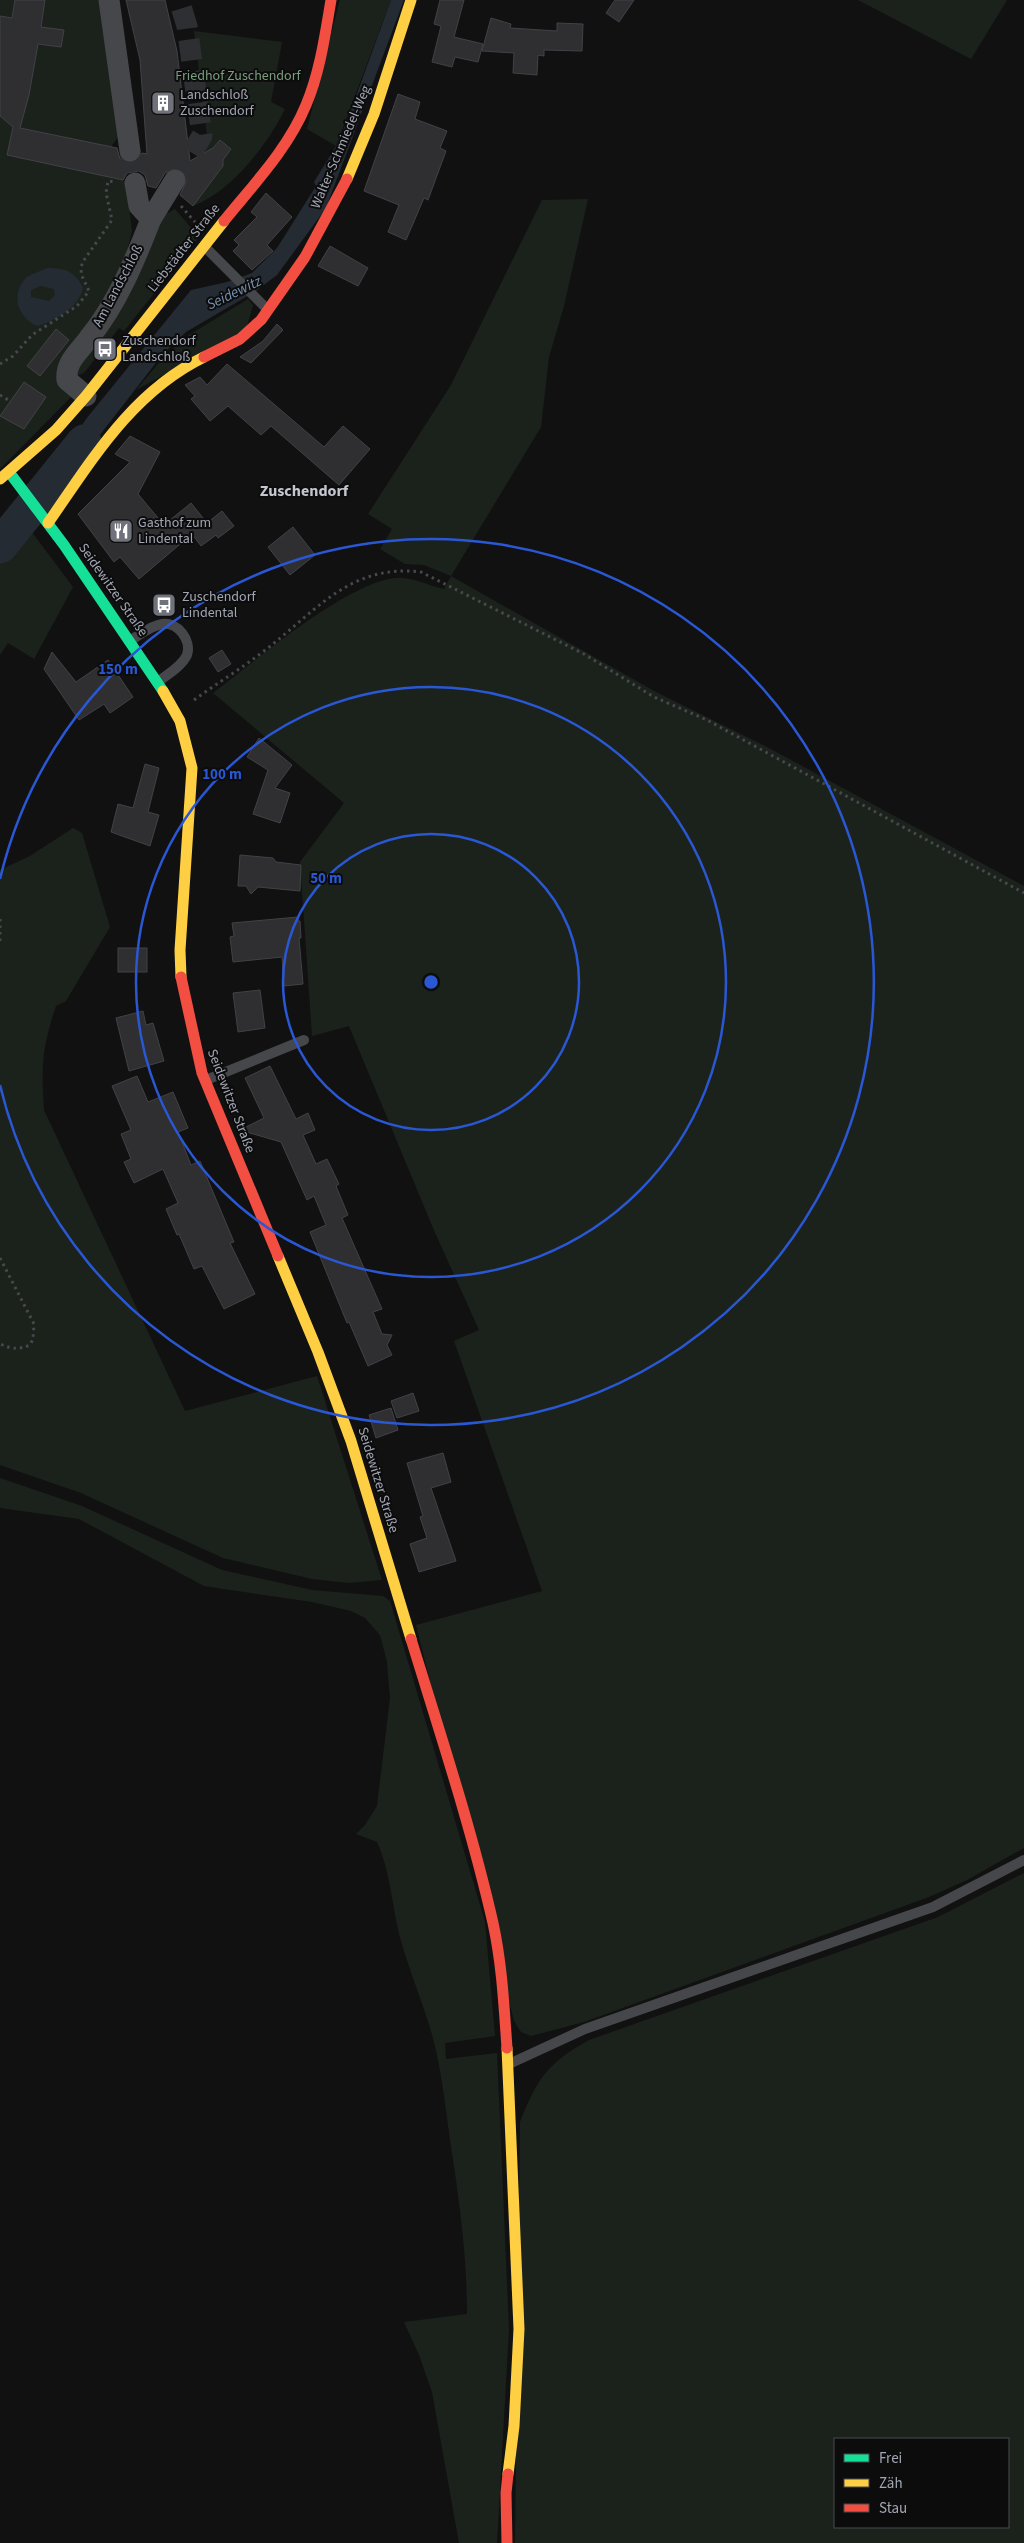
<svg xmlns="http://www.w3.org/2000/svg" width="1024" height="2543" viewBox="0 0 1024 2543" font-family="'Source Sans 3',sans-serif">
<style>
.green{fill:#1b221c;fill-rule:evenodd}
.water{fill:#252b33;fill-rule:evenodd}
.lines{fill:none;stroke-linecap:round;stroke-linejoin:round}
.river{stroke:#252b33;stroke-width:35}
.building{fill:#2f2f31;stroke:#404246}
.street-tunnel{stroke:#2e2f32;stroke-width:21;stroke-dasharray:21 11;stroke-linecap:butt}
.path{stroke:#47484c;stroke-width:3;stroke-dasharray:2.5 4;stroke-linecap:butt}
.lane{stroke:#46474a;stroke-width:10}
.street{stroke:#46474a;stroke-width:21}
.fast{stroke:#16e098;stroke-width:11}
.slow{stroke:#ffcf43;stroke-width:11}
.jam{stroke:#f24e42;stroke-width:11}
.ring{fill:none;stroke:#2a57d4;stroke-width:2.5}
.labels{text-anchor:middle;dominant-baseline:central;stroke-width:4;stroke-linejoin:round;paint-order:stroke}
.park-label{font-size:14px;fill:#799e7e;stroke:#0c0c0d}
.poi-label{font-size:14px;fill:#a2a6b3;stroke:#0c0c0d;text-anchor:start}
.street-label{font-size:14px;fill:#a2a6b3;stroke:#0c0c0d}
.water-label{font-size:15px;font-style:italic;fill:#7891af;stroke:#0c0c0d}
.quarter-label{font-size:16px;font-weight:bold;fill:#c3c5cf;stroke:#0c0c0d}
.centre{fill:#2a57d4;stroke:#0c0c0d;stroke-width:2.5}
.ring-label{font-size:15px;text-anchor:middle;font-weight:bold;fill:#2a57d4;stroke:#0c0c0d;stroke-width:4;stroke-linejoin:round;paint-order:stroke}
</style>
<rect width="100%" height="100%" fill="#111112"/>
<g class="green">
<path d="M0,0h101l19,134 -9,13 -6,-1 -5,29 26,6 6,50 -6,25 -25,59 -42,54 14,26 -73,74z"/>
<path d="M340,0h51l-55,146 -29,-17z"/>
<path d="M858,0h149l-36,59z"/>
<path d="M194,31l88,11 -11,60 14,7c-17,35 -54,83 -92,97l30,-40v-6l8,-11 -11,-9 -7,8 -11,6 5,-18z"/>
<path d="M588,199l-24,107 -15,51 -8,70 -90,149 205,116 111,55 257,139v962l-57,32 -38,17 -345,125 -53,14 -10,-4 -7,-11 -98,-396 126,-34 -88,-250 25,-11 -46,-102 -84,-202 -37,10 -12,-174 44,-59 -131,-110c40,-30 143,-119 190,-115 14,1 27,8 41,11l7,-13 -27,-11 -19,-1 -25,-15 12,-20 -24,-15 83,-129 91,-185z"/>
<path d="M175,209l24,28 -75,94 -5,-3 -35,45 -7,3v-7l80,-150z"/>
<path d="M248,299l5,6 -7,25 -110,60 28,-33 25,-22z"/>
<path d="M28,527l45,60 -39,72 -26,-16 -8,12v-92z"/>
<path d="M73,828l9,5 28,94 -44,74 -10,5c-14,42 -15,60 -12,104l141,301 132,-35 65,204 -33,3 -37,-4 -89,-21 -142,-65 -81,-28v-595l30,-14z"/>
<path d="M0,1478l82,28 140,64 90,20 71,6 7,5 95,321 10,114 -50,7 1,16 51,-6 12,276 -12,214h-38l-27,-151 -13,-37 -15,-33 63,-8c0,-59 -8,-117 -17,-174 -5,-37 -9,-74 -19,-109 -9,-30 -21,-59 -30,-90 -9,-33 -10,-68 -24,-99l-21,-8 9,-9 12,-19 13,-108 -3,-36 -7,-27 -15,-17 -14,-7 -39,-9 -108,-16 -125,-67 -79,-11z"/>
<path d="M1024,1873v670h-509l5,-421c18,-45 27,-58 69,-82l349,-123zM835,2439h173v88h-173z"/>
</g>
<g class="water">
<path d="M391,0h13l-78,208 -49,67 -21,16 -70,41 -24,23 -101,130 -12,-10 37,-56 105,-129 36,-8 25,-9 25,-25 39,-62 -2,-4 22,-36 11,-25z"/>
<path d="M47,268c18,0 27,3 36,19 -3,20 -28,34 -46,39 -19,-9 -27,-31 -11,-48 5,-4 15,-7 21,-10zM41,286l13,3 1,6 -6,6 -18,-4v-7z"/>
<path d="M15,516l13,11 -28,36v-31z"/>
</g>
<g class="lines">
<path class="river" d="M0,546l84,-104"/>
</g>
<g class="building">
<path d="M15,0h30l-4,27 23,3 -3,17 -23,-3 -9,51 -9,33 97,20 3,11 11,4 7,-2 4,-8 5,1 -7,-94 -14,-60h39l12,51 13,110 23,-13 7,-8 11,9 -8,11v6l-30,40 -13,-11 7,-15 -1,-6 -10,-6 -11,5 -9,15 -8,-2 -3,-11 -6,-4 -12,2 -4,7 -116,-25 6,-28 -13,-11v-100l12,2z"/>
<path d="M440,0h24l-10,37 29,7 -5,18 -23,-5 -3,10 -20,-5 9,-36 -7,-2z"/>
<path d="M615,0h19l-15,22 -13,-9z"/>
<path d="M491,18l20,6 -1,4 47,3v-8l26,1 -1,27 -38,-1v6l-6,-1 -1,20 -24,-2 1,-20 -32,-2z"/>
<path d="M398,94l22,8 -5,17 32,12 -7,17 6,3 -18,49 -4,-2 -18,42 -18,-8 11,-27 -35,-14z"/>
<path d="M266,193l26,24 -25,28 6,6 -21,19 -19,-19 6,-6 -5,-5 23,-23 -6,-5z"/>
<path d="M330,246l38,22 -10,18 -40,-20z"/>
<path d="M277,324l6,6 -32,33 -11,-6 23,-16z"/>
<path d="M56,329l13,11 -29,36 -13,-10z"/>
<path d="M227,364l97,83 19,-21 27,23 -31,36 -68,-59 -10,9 -33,-29 -18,15 -19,-22 4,-3 -10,-11 15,-8 7,8z"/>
<path d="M24,382l22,15 -22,32 -24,-13z"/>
<path d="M130,436l30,16 -22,42 26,31 27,-22 20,25 -4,-5 15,-12 12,15 -16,12 -2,-3 -15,11 -9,-12 -53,45 -19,-22 -6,5 -36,-48 52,-52 -15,-8z"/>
<path d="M293,527l22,28 -25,20 -22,-28z"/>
<path d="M222,650l9,14 -13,8 -9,-14z"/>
<path d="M52,652l24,30 32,-22 25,37 -23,16 -6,-9 -25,16 -35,-51z"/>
<path d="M259,738l33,27 -17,23 15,5 -10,30 -27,-9 15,-44 -21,-13z"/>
<path d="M145,764l14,4 -11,44 11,3 -9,31 -39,-14 7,-28 15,4z"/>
<path d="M240,855l33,3 3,4 25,3 -1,26 -42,-4 -7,7 -5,-8h-8z"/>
<path d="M298,917v4h2l1,17h-2l4,46 -19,2 -2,-29 -49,5 -3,-25 4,-1 -2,-13z"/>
<rect x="118" y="948" width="29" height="24"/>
<path d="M260,990l5,38 -27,4 -5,-39z"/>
<path d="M143,1011l3,14 7,-2 11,38 -35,10 -13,-53z"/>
<path d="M270,1066l26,53 12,-6 7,17 -12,5 13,29 11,-5 12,25 -3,2 12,29 -6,3 40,91 -9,3 9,22 10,1 -5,10 5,10 -24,11 -19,-44 -2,1 -37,-91 16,-7 -12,-29 -7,4 -26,-58 -38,-11 -1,-2 22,-11 -19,-40z"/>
<path d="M137,1076l11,26 25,-10 15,36 -10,4 13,33 9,-4 34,81 -4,1 25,51 -31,15 -22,-43 -8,3 -15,-35 -2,1 -11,-26 12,-6 -15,-34 -29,14 -10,-21 7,-3 -10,-25 10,-4 -19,-44z"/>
<path d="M413,1393l6,18 -22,7 -6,-17z"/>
<path d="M391,1408l7,22 -22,8 -7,-23z"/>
<path d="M443,1453l8,29 -20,6 25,73 -37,11 -9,-28 17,-6 -7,-21 3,-1 -16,-53z"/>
</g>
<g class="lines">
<g class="street-tunnel">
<path d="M130,151l5,32"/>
<path d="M175,180l27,-44 -15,-110 -8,-26"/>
</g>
<g class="path">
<path d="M181,206l14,16"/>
<path d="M0,364l13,-8 19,-21 45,-29 12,-15 -8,-17 1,-11 30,-43 -6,-27 2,-12 8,1"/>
<path d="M0,395l10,6"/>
<path d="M194,700c22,-16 45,-30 66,-46 53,-39 88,-91 161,-82l163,82 70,43 53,23 317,173"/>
<path d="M0,919v25"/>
<path d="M0,1258l34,66 -1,15 -3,6c-12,5 -18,4 -30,-1"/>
</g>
<g class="lane">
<path d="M205,247l62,62"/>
<path d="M131,640c10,-6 19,-14 31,-16 15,-3 30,16 25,31 -5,11 -19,19 -28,26"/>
<path d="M206,1080l98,-40"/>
<path d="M509,2064l76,-35 348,-122 91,-47"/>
</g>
<g class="street">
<path d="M109,0l21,151"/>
<path d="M151,219l24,-39"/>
<path d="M86,396l-19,-16c-2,-18 12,-28 22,-42 28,-34 46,-78 62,-119l-12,-13 -4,-23"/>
</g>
<path class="fast" d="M9,472l55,73 99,146"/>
<g class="slow">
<path d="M347,179l27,-65 37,-114"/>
<path d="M0,479l56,-49 30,-34 138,-175"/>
<path d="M48,523c44,-63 84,-131 156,-166"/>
<path d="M163,691l17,30 12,47 -12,182 1,27"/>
<path d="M278,1256l40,96 33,89 60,198"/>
<path d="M507,2048l12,281 -5,97 -6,48"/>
</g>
<g class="jam">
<path d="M224,221c29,-36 64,-72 82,-116 14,-33 19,-70 25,-105"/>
<path d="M204,357l36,-18 21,-19 44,-63 42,-78"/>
<path d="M181,977l21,96 76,183"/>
<path d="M411,1639c29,94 60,188 82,284 9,41 11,83 14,125"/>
<path d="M507,2543l-1,-50 2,-19"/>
</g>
</g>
<g class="ring">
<circle cx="431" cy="982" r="148"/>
<circle cx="431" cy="982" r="295"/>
<path d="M0 879A443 443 0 1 1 0 1085"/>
</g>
<defs>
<g id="building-square" transform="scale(1.25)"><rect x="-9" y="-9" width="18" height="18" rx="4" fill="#6f727b" stroke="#0c0c0d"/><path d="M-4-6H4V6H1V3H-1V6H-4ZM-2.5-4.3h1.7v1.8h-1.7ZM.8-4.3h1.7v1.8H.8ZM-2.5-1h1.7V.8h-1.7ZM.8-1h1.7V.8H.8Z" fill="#fff"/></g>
<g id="bus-square" transform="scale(1.25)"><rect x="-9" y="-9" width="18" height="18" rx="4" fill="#6f727b" stroke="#0c0c0d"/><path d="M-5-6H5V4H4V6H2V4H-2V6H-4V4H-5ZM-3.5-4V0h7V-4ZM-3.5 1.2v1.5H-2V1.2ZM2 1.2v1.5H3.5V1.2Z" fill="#fff"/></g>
<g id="restaurant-square" transform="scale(1.25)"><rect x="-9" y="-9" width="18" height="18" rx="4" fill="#6f727b" stroke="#0c0c0d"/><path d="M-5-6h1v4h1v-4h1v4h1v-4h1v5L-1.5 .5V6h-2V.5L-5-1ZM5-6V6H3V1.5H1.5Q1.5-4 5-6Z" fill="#fff"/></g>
</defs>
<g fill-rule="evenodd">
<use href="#building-square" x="163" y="103"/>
<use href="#bus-square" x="105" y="349"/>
<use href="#restaurant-square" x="121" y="531"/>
<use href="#bus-square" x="164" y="605"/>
</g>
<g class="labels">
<g class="park-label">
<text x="238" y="76">Friedhof Zuschendorf</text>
</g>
<g class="poi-label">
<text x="180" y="95">Landschloß<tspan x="180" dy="16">Zuschendorf</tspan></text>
<text x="122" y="341">Zuschendorf<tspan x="122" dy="16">Landschloß</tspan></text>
<text x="138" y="523">Gasthof zum<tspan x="138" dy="16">Lindental</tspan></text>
<text x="182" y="597">Zuschendorf<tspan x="182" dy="16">Lindental</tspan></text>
</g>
<g class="street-label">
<text transform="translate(341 147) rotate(-67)">Walter-Schmiedel-Weg</text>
<text transform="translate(184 248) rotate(-52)">Liebstädter Straße</text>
<text transform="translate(118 286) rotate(-62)">Am Landschloß</text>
<text transform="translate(113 590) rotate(55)">Seidewitzer Straße</text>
<text transform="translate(231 1101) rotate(69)">Seidewitzer Straße</text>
<text transform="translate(378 1480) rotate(73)">Seidewitzer Straße</text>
</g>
<g class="water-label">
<text transform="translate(234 293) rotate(-26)">Seidewitz</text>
</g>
<g class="quarter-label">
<text x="304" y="491">Zuschendorf</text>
</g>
</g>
<circle cx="431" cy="982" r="8" class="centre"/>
<g class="ring-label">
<text x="118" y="674">150 m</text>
<text x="222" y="779">100 m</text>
<text x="326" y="883">50 m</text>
</g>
<rect x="834" y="2438" width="175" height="90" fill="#0c0c0d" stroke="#484a4f"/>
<rect x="844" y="2454" width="25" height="8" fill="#16e098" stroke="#484a4f"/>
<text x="879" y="2463" font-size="15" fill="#a2a6b3">Frei</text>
<rect x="844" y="2479" width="25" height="8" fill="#ffcf43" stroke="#484a4f"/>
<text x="879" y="2488" font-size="15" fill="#a2a6b3">Zäh</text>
<rect x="844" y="2504" width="25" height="8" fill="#f24e42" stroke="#484a4f"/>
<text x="879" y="2513" font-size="15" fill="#a2a6b3">Stau</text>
</svg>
